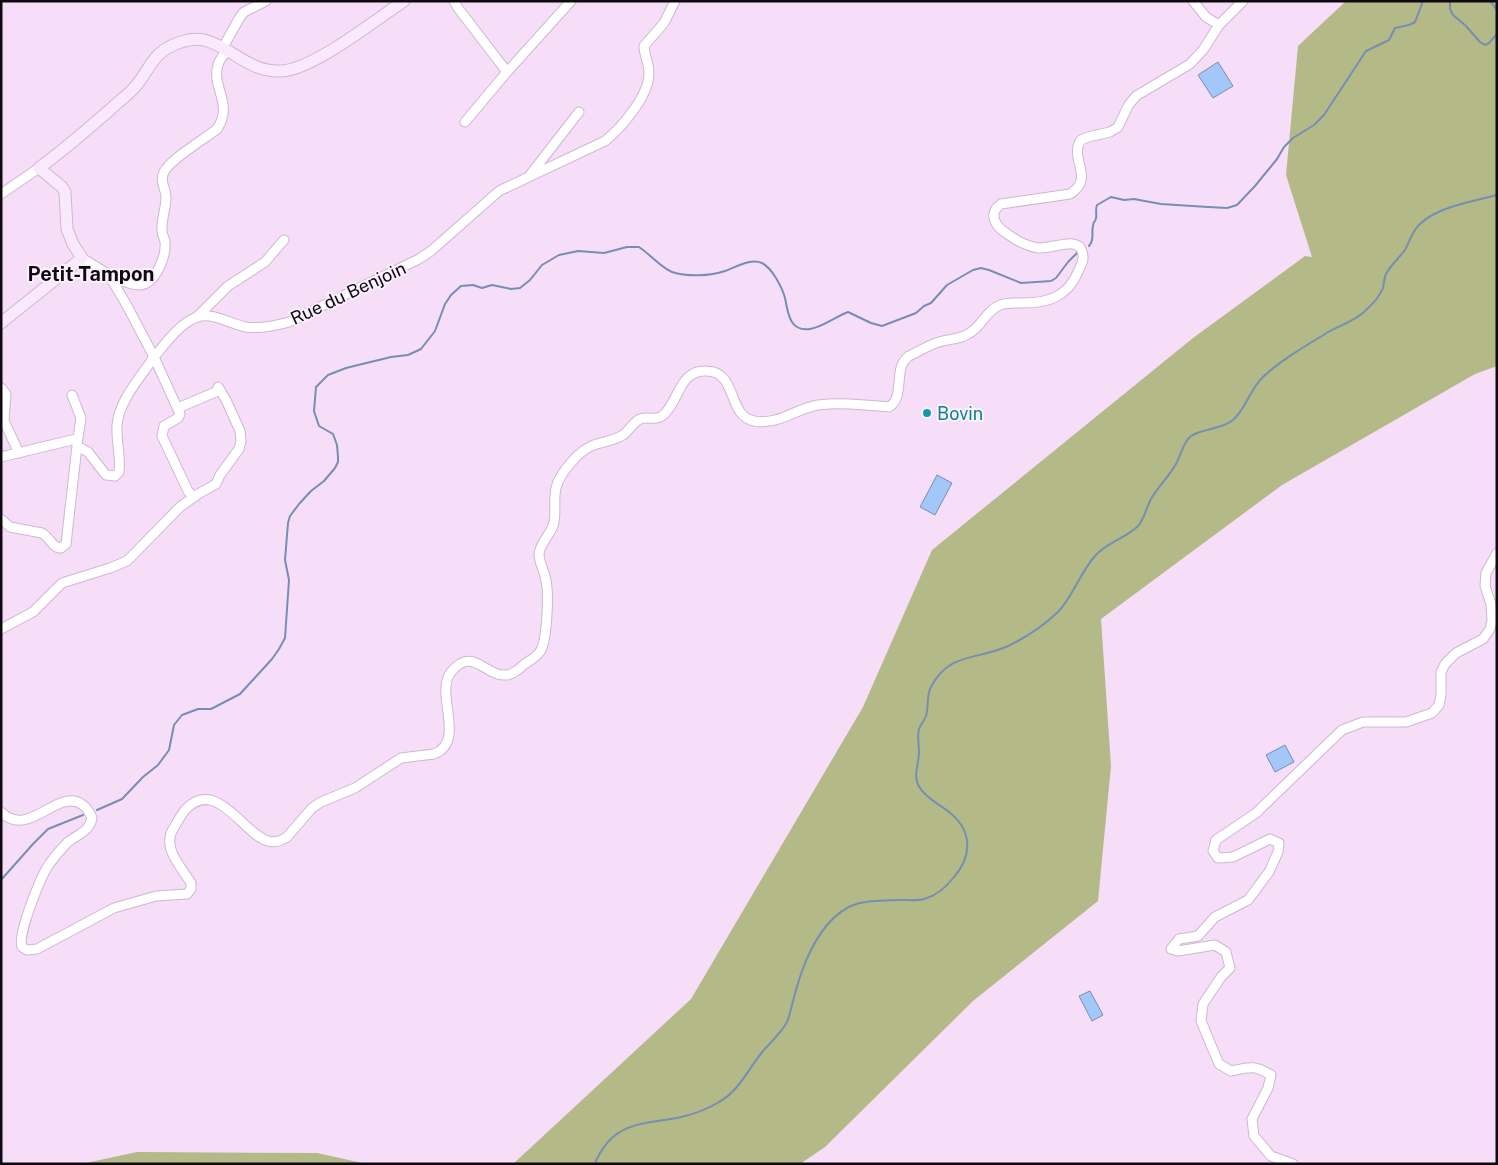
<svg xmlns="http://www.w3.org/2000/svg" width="1498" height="1165" viewBox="0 0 1498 1165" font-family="'Public Sans',sans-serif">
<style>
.green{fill:#b4b988}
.water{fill:#a3c7f8;stroke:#778eb3}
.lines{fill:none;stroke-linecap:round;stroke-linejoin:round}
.stream{stroke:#778eb3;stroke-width:2}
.street-casing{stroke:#cdb7d1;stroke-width:11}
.secondary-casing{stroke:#cdb7d1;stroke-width:13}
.street{stroke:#fff;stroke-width:9}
.secondary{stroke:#fae8fc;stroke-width:11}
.culture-dot{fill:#0f9aa8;stroke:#faf1fc;stroke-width:2}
.labels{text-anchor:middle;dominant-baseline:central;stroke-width:4;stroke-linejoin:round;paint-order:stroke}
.street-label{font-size:18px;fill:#100912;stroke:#faf1fc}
.culture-label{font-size:18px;fill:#0d838f;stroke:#faf1fc;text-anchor:start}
.quarter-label{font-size:20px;font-weight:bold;fill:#100912;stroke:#faf1fc}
</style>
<rect width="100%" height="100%" fill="#f6def9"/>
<g class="green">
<path d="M1346,1h151v365l-22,8 -193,111 -181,134 10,147 -13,135 -125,100 -148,146 -25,17h-287l178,-165 172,-292 69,-157 261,-212 112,-82 7,1 -26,-82 12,-129z"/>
<path d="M137,1152l180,1 50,11h-286z"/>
</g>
<g class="water">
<path d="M1218,62l15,24 -20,12 -15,-23z"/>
<path d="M937,475l15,8 -17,32 -15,-8z"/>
<path d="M1285,745l9,17 -19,10 -9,-17z"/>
<path d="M1090,991l13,24 -11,6 -13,-25z"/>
</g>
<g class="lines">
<g class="stream">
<path d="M1450,1v8l3,6 13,11 14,16 5,3 4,-2 8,-9"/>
<path d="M1490,1l7,9"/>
<path d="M1089,246c6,-7 2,-12 4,-20 1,-8 1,0 3,-8 1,-5 -1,-8 1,-13l14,-8 13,3 10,-1 27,5 47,3 19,1 10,-3 18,-19 22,-27 7,-12 9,-9 21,-13 10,-10 42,-64 23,-11 6,-12 14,-3 6,-3 8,-21"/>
<path d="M97,810l25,-11 21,-22 15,-12 11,-15 5,-25 8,-10 16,-6h13l29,-15 32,-35 7,-10 6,-11 4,-58 -4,-20 3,-37 2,-7 9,-12 12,-13 13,-10 11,-13 3,-6v-5l-1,-12 -4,-11 -14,-8 -5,-15 2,-24 12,-12 18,-7 45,-11 17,-2 13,-6 14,-18 10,-27 6,-9 10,-9 12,-1 9,3 10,-3 19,4 9,-1 10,-8 12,-15 17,-10 19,-4 26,2 23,-6h12c11,7 21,20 33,25 16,5 38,4 53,-1 11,-4 25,-13 37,-8 10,5 20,24 23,35 3,14 4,34 25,31 13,-2 25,-12 38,-17l23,11 11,3 34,-13 8,-7 7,-3 16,-18 26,-15 8,-2 8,2 32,13 30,-2 5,-3 12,-16 10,-10"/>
<path d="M1,880l32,-36 15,-15 35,-14"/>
<path d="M596,1164v-3c4,-9 9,-17 17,-24 17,-15 42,-15 64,-19 14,-3 29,-8 42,-16 20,-11 30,-34 44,-51 8,-9 18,-18 24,-29 3,-7 4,-14 6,-21 7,-27 16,-54 34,-76 23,-27 42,-24 75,-25 6,0 16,1 22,-1 12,-3 23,-13 30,-22 19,-22 18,-47 -5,-65 -10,-8 -23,-14 -29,-24 -8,-12 -1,-23 -1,-36 0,-8 -2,-15 0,-23 2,-5 5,-8 7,-13 3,-10 0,-20 5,-29 18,-35 47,-27 77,-41 17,-8 36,-21 50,-34 15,-16 22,-39 37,-56 12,-14 30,-17 43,-30 7,-8 8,-18 13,-27 7,-13 19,-23 26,-37 4,-8 7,-21 14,-26 12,-8 30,-6 42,-16 12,-10 17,-31 30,-43 18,-17 41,-30 62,-43 13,-8 28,-12 39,-22 8,-7 15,-14 19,-24 1,-4 1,-10 3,-14 5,-9 13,-16 19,-24 5,-9 7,-19 15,-26 17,-17 54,-23 77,-29"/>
</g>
<g class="street-casing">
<g id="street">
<path d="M454,1l4,7 49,64"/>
<path d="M1193,1l13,16 13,8"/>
<path d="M222,49l18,-32 4,-5 22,-11"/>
<path d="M465,122l42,-50 64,-71"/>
<path d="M530,175l49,-63"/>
<path d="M1,194l38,-26"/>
<path d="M109,274c21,10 37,21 50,-6 4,-8 7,-17 6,-26 0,-3 -3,-7 -3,-11 -1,-11 4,-22 4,-34 0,-9 -7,-15 -2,-25 6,-13 41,-33 53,-43 17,-25 -6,-42 1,-64 1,-5 6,-10 8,-14"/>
<path d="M197,317l31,-31 37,-24 19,-22"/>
<path d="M1,388l5,6 -2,27 15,32"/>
<path d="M72,395l9,23 -4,26"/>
<path d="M178,408l42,-18"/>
<path d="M1,457l75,-18"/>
<path d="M194,497l-6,-6 -26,-55 2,-10 14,-8 2,-4 -26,-57c12,-14 26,-34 43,-40 16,-5 33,7 49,10 14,2 29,-1 43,-5l130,-63 12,-8 68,-60 106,-50c17,-14 44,-45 44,-68 0,-10 -5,-18 -5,-27l20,-23 11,-22"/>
<path d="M1,519l9,8 32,6c8,4 10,15 19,15l5,-4 11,-98 11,6 18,23 9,1 4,-4c2,-15 -3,-31 -2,-47 2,-25 24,-48 37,-68l-29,-55 -17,-28 -26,-16"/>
<path d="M1,629l32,-17 29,-29 48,-15 17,-7 53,-54 18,-13 18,-10 4,-9 19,-26 2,-8 -1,-10 -14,-31 -8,-13"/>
<path d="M1,812c28,28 57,-26 82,-7 5,4 7,8 9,13 -2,13 -15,17 -24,24 -6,6 -13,14 -18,21 -9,12 -33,72 -28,84l5,3 10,-1 77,-41 42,-12 31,-2 4,-5v-6c-11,-18 -31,-37 -16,-57 3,-5 6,-11 10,-16 31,-34 59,25 83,31 7,2 13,0 19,-4l25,-29 9,-6 34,-14 46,-30 33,-4c33,-13 0,-60 17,-82 21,-26 34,3 52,3 9,1 16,-6 23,-12 5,-3 12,-7 15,-13 6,-12 8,-55 5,-69 -1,-9 -7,-18 -7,-27 1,-11 10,-18 14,-28 4,-12 0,-25 3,-38 3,-14 24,-39 38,-43 10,-4 20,-4 29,-10 7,-5 9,-12 17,-16 7,-3 16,2 22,-3 17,-12 16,-47 45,-45 31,1 20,45 47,50 23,5 43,-13 64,-16 24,-3 47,0 71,2 17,-10 3,-39 20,-51 9,-4 18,-10 27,-13 10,-4 21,-3 30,-8 15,-6 19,-24 34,-30 7,-3 15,-2 22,-2 27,0 45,-6 56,-31 4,-9 8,-15 2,-25 -11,-8 -29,2 -42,1 -11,-2 -21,-7 -29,-13 -5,-3 -12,-8 -14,-14 -3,-7 0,-13 6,-17l69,-10c26,-16 -2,-36 11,-54l7,-3 22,-5 8,-5 10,-21 8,-10 54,-32 13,-14 16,-25 24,-24"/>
<path d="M1293,1164l-22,-8 -17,-20 -2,-17 16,-31 3,-13c-17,-10 -21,-8 -40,-4l-12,-7 -18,-43 2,-17 18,-27 9,-9 -4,-16 -11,-7 -37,6 -7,-2 8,-10 19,-3 17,-19 33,-17 21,-28 9,-20 1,-9 -9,-4 -37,18 -15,1 -5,-7 3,-11 40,-27 86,-83 21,-8h43l26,-9 7,-8 2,-10v-23l4,-8 11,-11 27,-14 7,-10 2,-8 -1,-17 -6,-18 1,-13 11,-20"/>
</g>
</g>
<g class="secondary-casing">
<path id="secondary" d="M1,323l81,-65 -9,-14 -6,-15 -2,-37 -3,-5 -23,-19c26,-19 49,-39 73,-60 7,-7 16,-13 22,-20 17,-19 17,-35 44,-45 8,-3 18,-5 26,-3 28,7 44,32 76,31 32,0 96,-52 124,-70"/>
</g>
<use href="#street" class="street"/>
<use href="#secondary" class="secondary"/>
</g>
<circle class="culture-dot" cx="927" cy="413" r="5"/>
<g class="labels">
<g class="street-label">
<text transform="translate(348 293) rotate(-25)">Rue du Benjoin</text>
</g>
<g class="culture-label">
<text x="937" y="413">Bovin</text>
</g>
<g class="quarter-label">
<text x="91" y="274">Petit-Tampon</text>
</g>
</g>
<rect width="1498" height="1165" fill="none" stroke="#100912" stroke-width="5"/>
</svg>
